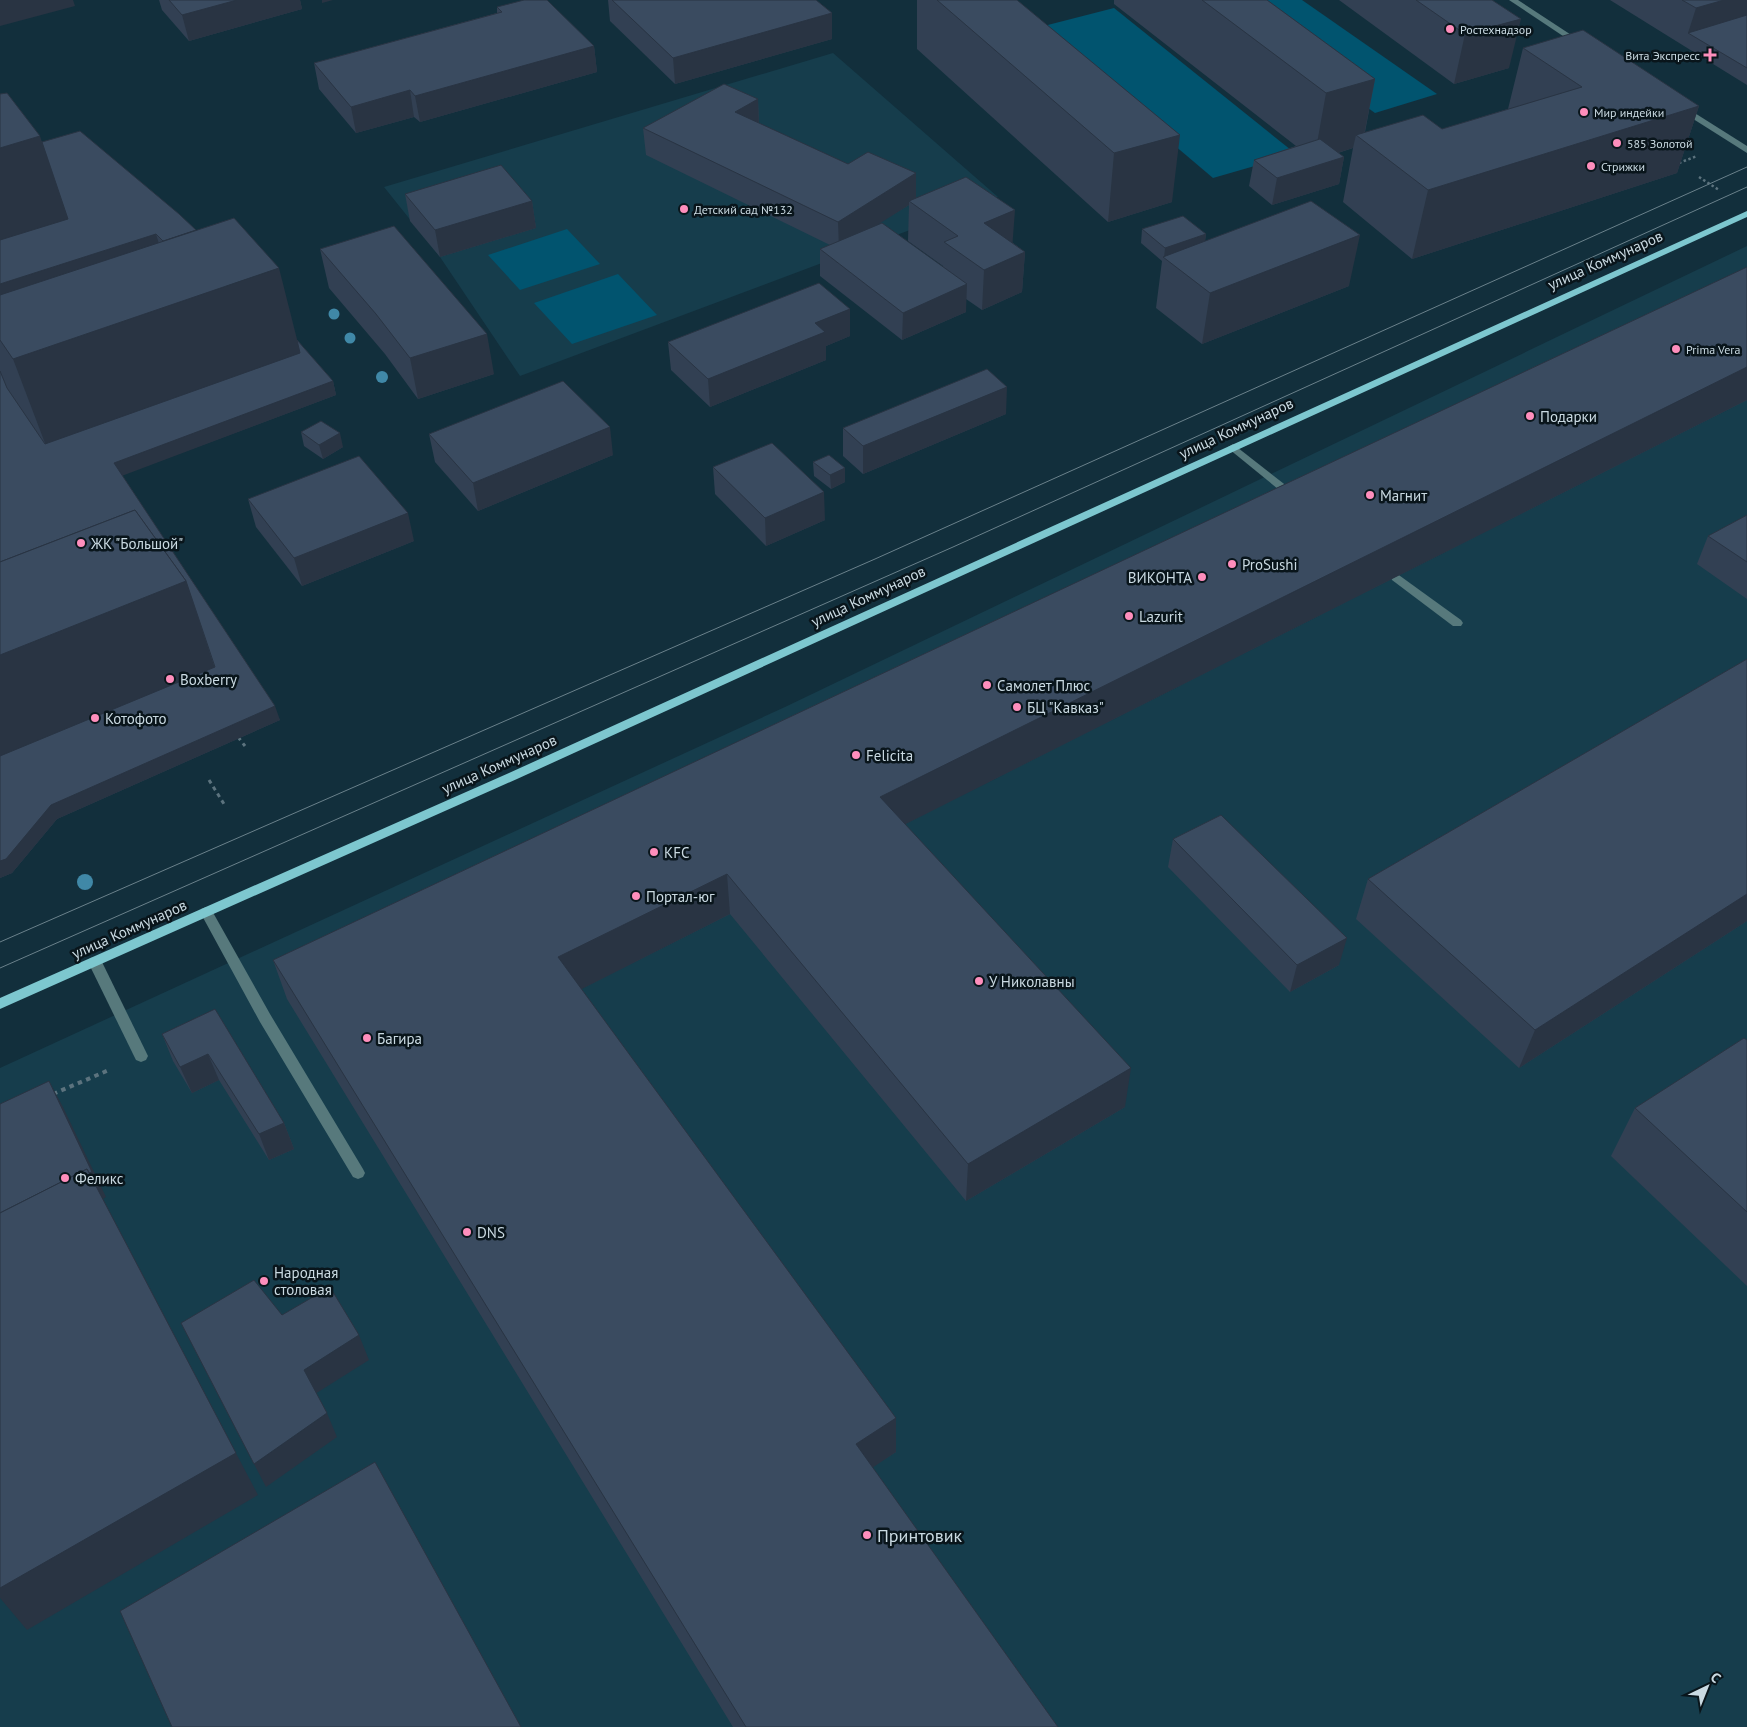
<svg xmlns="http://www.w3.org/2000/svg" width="1747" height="1727" viewBox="0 0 1747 1727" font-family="'PT Sans',sans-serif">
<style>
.built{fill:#163d4c}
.green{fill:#01546f}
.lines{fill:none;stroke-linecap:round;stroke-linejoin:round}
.path-far2{stroke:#5c737e;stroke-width:2.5;stroke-dasharray:2.5 2.5;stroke-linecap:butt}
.path-far1{stroke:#5c737e;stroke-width:3;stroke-dasharray:4 4;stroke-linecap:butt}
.path{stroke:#5c737e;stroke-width:4;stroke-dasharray:4.5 4.5;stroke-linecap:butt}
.minor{fill:#57797c;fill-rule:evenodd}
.major{fill:#7dc7cf;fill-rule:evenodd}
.tram{stroke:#6a818b;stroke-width:1}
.tree{fill:#4088a7}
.wall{fill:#324053;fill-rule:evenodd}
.shaded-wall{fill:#293443}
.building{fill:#3a4b60;stroke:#293443}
.poi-dot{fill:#fe8ebc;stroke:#09151b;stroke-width:2}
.labels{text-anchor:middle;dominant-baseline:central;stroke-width:5;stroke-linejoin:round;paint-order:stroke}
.far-poi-label{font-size:12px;fill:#cadae2;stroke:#09151b;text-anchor:start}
.street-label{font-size:15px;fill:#cadae2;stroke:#09151b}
.poi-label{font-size:15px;fill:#cadae2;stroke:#09151b;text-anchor:start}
.near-poi-label{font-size:18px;fill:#cadae2;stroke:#09151b;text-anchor:start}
</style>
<rect width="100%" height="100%" fill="#122f3c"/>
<g class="built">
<path d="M833,53l165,144 -478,179 -80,-119 -56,-70z"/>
<path d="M1747,246v1481h-1747v-659l785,-361z"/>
</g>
<g class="green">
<path d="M1217,0h85l135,94 -62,19z"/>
<path d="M1114,8l182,146 -83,24 -177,-150z"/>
<path d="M567,229l33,35 -80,26 -32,-35z"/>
<path d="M618,274l39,41 -85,29 -38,-41z"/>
</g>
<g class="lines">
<g class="path-far2">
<path d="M1679,163l18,-7"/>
<path d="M1699,177l20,13"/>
</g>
<g class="path-far1">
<path d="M238,737l7,9"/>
<path d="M209,780l15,24"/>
</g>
<path class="path" d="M53,1094l56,-24"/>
<g class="minor">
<path d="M1509,0h9l67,44 -7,2z"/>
<path d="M1682,105l65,41v7l-68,-43 -1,-2z"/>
<path d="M1233,444l64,50v4h-8l-60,-49 -1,-2z"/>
<path d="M1396,573l65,47 2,3 -2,3h-8l-61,-46 -1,-3 1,-3z"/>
<path d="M206,907l5,2 59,105 93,155 2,4 -2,4 -5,2 -5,-2 -93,-155 -60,-110 1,-3z"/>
<path d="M95,957l5,1 2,4 46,94 -2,4 -5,2 -5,-2 -2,-4 -46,-94 2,-4z"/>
</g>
<path class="major" d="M1747,211v6l-1230,562 -517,230v-11l509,-225z"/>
<g class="tram">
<path d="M0,942l875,-383 872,-392"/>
<path d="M0,968l953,-421 794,-360"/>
</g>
</g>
<g class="tree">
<circle cx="334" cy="314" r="5.5"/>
<circle cx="350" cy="338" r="5.5"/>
<circle cx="382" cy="377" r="6"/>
<circle cx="85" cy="882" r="8"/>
</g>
<g class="wall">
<path d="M159,0h141l2,9 -113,32 -27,-31z"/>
<path d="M608,0h208l16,13v26l-157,45 -65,-63z"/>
<path d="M917,0h100l155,202 -64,20 -191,-173z"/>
<path d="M1114,0h153l108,79 -10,53 77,-3 66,-20 15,-61 176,58 -22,67 -265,86 -69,-57 10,-54 -15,5 6,4 -5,27 -67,21 -23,-19 5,-26 42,-14 -182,-142z"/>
<path d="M1339,0h153l17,68 -55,16z"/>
<path d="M1610,0h137v85l-63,-39z"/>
<path d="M497,7l97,39 3,26 -177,50 -6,-5 -58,16 -37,-44 -5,-26 183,-50z"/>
<path d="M0,94l42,48 255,198 36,41 3,14 -214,80 158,245 -223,99 -45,54 -12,5z"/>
<path d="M758,99l1,24 89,41 68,9v25l97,45 12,9 -3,40 -40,18 -16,-11v13l-64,28 -82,-64v-27l10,-4 -184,-90 -3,-27zM909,205l-1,36 35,25v1l-69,-41z"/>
<path d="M405,194l127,7 4,27 -96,29 -30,-36z"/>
<path d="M1142,229l64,5 -1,7 144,45 -147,58 -46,-36 6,-47 -21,-18z"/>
<path d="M320,249l174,125 -76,25 -33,-45 -56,-66z"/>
<path d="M1747,267v133l-842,424 220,283 -159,94 -236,-287 -149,75 315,463 -24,15 186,260h-325l-446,-728 -14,-39z"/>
<path d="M850,336l-24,10v14l-116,47 -39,-37 -3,-28z"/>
<path d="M1006,414l-143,60 -20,-18v-28z"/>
<path d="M301,432l42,15 -20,12 -19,-13z"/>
<path d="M429,434l184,21 -135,56 -43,-49z"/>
<path d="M813,462l32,6v14l-14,7 -17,-13z"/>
<path d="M713,467l112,53 -59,26 -51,-52z"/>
<path d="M248,499l166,42 -112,45 -46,-59z"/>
<path d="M1747,515v84l-50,-35 11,-28z"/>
<path d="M1747,659v262l-228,147 -163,-149 12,-40z"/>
<path d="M1173,839l166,126 -49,27 -122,-125z"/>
<path d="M215,1009l69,114 10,26 -25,11 -50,-80 -27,13 -19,-32 -11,-27z"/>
<path d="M1747,1040v246l-136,-130 24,-48z"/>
</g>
<g class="shaded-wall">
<path d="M0,0h73l2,6 -75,20z"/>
<path d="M237,0h63l2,9 -113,32 -7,-26z"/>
<path d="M322,0h11l-11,3z"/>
<path d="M1724,0h23v27l-59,6 8,-25z"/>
<path d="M832,13v26l-157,45 -2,-26z"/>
<path d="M1521,19l-12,49 -55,16 11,-50z"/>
<path d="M594,46l3,26 -177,50 -5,-26z"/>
<path d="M1375,79l-12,61 -7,-5 -3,13 -39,12 12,-67z"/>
<path d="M410,90l4,27 -58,16 -5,-26z"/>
<path d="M758,99l1,27 -24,-14z"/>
<path d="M1699,106l-22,67 -265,86 16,-69z"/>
<path d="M1180,135l-8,67 -64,20 6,-69z"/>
<path d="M40,136l33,97 -73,23v-108z"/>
<path d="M1344,157l-5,27 -67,21 5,-27z"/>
<path d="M916,173v27l-7,1v4l-70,44 -1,-27z"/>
<path d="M532,201l4,27 -96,29 -5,-27z"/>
<path d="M1015,210l-3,40 -28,-27z"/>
<path d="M156,234l4,13 -160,53v-16z"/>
<path d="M1206,234l-2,14 -40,10 1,-10z"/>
<path d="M1360,235l-11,51 -147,58 8,-51z"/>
<path d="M1025,252l-3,40 -40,18 2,-40z"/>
<path d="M279,268l25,99 -253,92 -38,-100z"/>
<path d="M967,284l-1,28 -64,28 1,-27z"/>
<path d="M850,309v27l-24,10v14l-116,47 -2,-28 107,-56z"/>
<path d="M487,334l7,40 -76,25 -8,-41z"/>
<path d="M1747,367v33l-867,437v-40z"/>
<path d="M333,381l3,14 -217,82 -5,-14z"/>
<path d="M1007,387l-1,27 -143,60v-28z"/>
<path d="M610,427l3,28 -135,56 -5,-28z"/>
<path d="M340,433l3,14 -20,12 -4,-14z"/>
<path d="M845,468v14l-14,7 -1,-14z"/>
<path d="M824,492l1,28 -59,26 -1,-28z"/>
<path d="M408,513l6,28 -112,45 -8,-28z"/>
<path d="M186,581l33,100 -219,92v-118z"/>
<path d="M275,706l5,14 -223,99 -45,54 -12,5v-17l51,-56z"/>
<path d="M727,874l3,40 -164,83 -8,-40z"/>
<path d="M1747,894v27l-228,147 16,-38z"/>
<path d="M1347,938l-8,27 -49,27 7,-27z"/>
<path d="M208,1054l11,26 -27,13 -12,-26z"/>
<path d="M1131,1068l-6,39 -159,94 2,-37z"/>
<path d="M49,1081l14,26 43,90 -3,2 155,296 -231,135 -27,-32v-10z"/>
<path d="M284,1123l10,26 -25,11 -10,-26z"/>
<path d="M359,1335l10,25 -54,34 -11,-24z"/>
<path d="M327,1413l10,24 -71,50 -12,-23z"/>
<path d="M896,1418v34l-39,26 -1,-34z"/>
</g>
<g class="building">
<path d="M169,0h68l-55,15z"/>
<path d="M524,0h23l47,46 -179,50 -5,-6 -59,17 -37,-44 188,-51 -5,-5z"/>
<path d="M612,0h204l16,13 -159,45z"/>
<path d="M937,0h80l163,135 -66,18z"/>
<path d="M1202,0h65l108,79 -49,14z"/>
<path d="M1416,0h76l29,19 -56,15z"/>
<path d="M1682,0h42l-28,8z"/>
<path d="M1747,15v53l-59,-35z"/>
<path d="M1583,30l116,76 -271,84 -72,-55 67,-20 19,14 140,-42 -59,-39z"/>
<path d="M724,84l34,15 -23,13 113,52 20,-12 48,21 -78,49 -195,-94z"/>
<path d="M7,93l33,43 -40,12v-54z"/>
<path d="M80,131l99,83 17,16 -33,11 -7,-7 -156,50v-44l68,-21 -26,-77z"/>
<path d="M1320,139l24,18 -67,21 -23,-18z"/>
<path d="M501,165l31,36 -97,29 -30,-36z"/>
<path d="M966,177l49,33 -31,13 41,29 -41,18 -40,-28 14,-6 -49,-35z"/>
<path d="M1311,201l49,34 -150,58 -47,-36z"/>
<path d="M1183,216l23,18 -41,14 -23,-19z"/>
<path d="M234,218l45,50 -266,91 -13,-19v-45z"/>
<path d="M882,223l85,61 -64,29 -83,-64z"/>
<path d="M394,226l93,108 -77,24 -34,-44 -56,-65z"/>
<path d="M1747,267v100l-867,430 251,271 -163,96 -241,-290 -169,83 338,461 -40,26 202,283h-312l-473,-767z"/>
<path d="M819,283l31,26 -35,14 10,9 -117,47 -40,-37z"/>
<path d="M297,340l36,41 -219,82 161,243 -224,99 -45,54 -6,2v-105l215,-89 -29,-86 -51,-71 -135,52v-191l7,17 38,56 255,-91z"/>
<path d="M987,369l20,18 -144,59 -20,-18z"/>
<path d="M563,381l47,46 -137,56 -44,-49z"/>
<path d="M321,421l19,12 -21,12 -18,-13z"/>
<path d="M772,443l52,49 -59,26 -52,-51z"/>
<path d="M829,455l16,13 -15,7 -17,-13z"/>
<path d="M359,456l49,57 -114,45 -46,-59z"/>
<path d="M135,510l51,71 -186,74v-93z"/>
<path d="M1747,515v47l-39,-26z"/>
<path d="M1747,659v235l-212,136 -167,-151z"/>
<path d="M1221,815l126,123 -50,27 -124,-126z"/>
<path d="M215,1009l69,114 -25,11 -51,-80 -28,13 -18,-33z"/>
<path d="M1744,1038l3,2v172l-112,-104z"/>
<path d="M49,1081l43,91 -3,1 -2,-4 -87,44v-109z"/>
<path d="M87,1169l149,284 -236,135v-375z"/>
<path d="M254,1280l28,35 48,-28 29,48 -55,35 23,43 -73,51 -73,-141z"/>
<path d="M375,1462l146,265h-349l-52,-116z"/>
</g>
<g class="poi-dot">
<circle cx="1450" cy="29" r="5"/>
<path d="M1707.5 47.5h5v5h5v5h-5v5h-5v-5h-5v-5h5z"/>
<circle cx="1584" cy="112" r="5"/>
<circle cx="1617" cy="143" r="5"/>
<circle cx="1591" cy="166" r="5"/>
<circle cx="684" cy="209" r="5"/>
<circle cx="1676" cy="349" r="5"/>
<circle cx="1530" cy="416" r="5"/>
<circle cx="1370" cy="495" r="5"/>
<circle cx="81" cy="543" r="5"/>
<circle cx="1232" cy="564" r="5"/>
<circle cx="1202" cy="577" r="5"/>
<circle cx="1129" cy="616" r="5"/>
<circle cx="170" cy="679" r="5"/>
<circle cx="987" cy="685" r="5"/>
<circle cx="1017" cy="707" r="5"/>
<circle cx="95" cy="718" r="5"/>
<circle cx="856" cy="755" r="5"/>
<circle cx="654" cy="852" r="5"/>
<circle cx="636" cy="896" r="5"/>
<circle cx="979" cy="981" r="5"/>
<circle cx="367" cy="1038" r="5"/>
<circle cx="65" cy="1178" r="5"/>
<circle cx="467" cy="1232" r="5"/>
<circle cx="264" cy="1281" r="5"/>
<circle cx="867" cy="1535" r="5"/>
</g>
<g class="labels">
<g class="far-poi-label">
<text x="1460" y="29">Ростехнадзор</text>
<text x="1700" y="55" text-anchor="end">Вита Экспресс</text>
<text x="1594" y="112">Мир индейки</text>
<text x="1627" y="143">585 Золотой</text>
<text x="1601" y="166">Стрижки</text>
<text x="694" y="209">Детский сад №132</text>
<text x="1686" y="349">Prima Vera</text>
</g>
<g class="street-label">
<text transform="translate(1605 260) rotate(-24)">улица Коммунаров</text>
<text transform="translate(1236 428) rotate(-25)">улица Коммунаров</text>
<text transform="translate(868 596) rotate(-25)">улица Коммунаров</text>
<text transform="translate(499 764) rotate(-24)">улица Коммунаров</text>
<text transform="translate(129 929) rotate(-24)">улица Коммунаров</text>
</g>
<g class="poi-label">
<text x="1540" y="416">Подарки</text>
<text x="1380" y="495">Магнит</text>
<text x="91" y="543">ЖК "Большой"</text>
<text x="1242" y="564">ProSushi</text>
<text x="1192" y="577" text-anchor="end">ВИКОНТА</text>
<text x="1139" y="616">Lazurit</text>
<text x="180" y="679">Boxberry</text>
<text x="997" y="685">Самолет Плюс</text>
<text x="1027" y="707">БЦ "Кавказ"</text>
<text x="105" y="718">Котофото</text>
<text x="866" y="755">Felicita</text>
<text x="664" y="852">KFC</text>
<text x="646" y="896">Портал-юг</text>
<text x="989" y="981">У Николавны</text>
<text x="377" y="1038">Багира</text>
<text x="75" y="1178">Феликс</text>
<text x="477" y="1232">DNS</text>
<text x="274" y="1272">Народная<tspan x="274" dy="17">столовая</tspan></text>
</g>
<g class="near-poi-label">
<text x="877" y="1535">Принтовик</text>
</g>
</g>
<g transform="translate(1707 1687) rotate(43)" stroke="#09151b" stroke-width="4" paint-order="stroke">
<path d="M0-4L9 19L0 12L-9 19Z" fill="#cadae2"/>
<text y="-8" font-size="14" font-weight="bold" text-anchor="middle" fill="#cadae2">С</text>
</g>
</svg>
